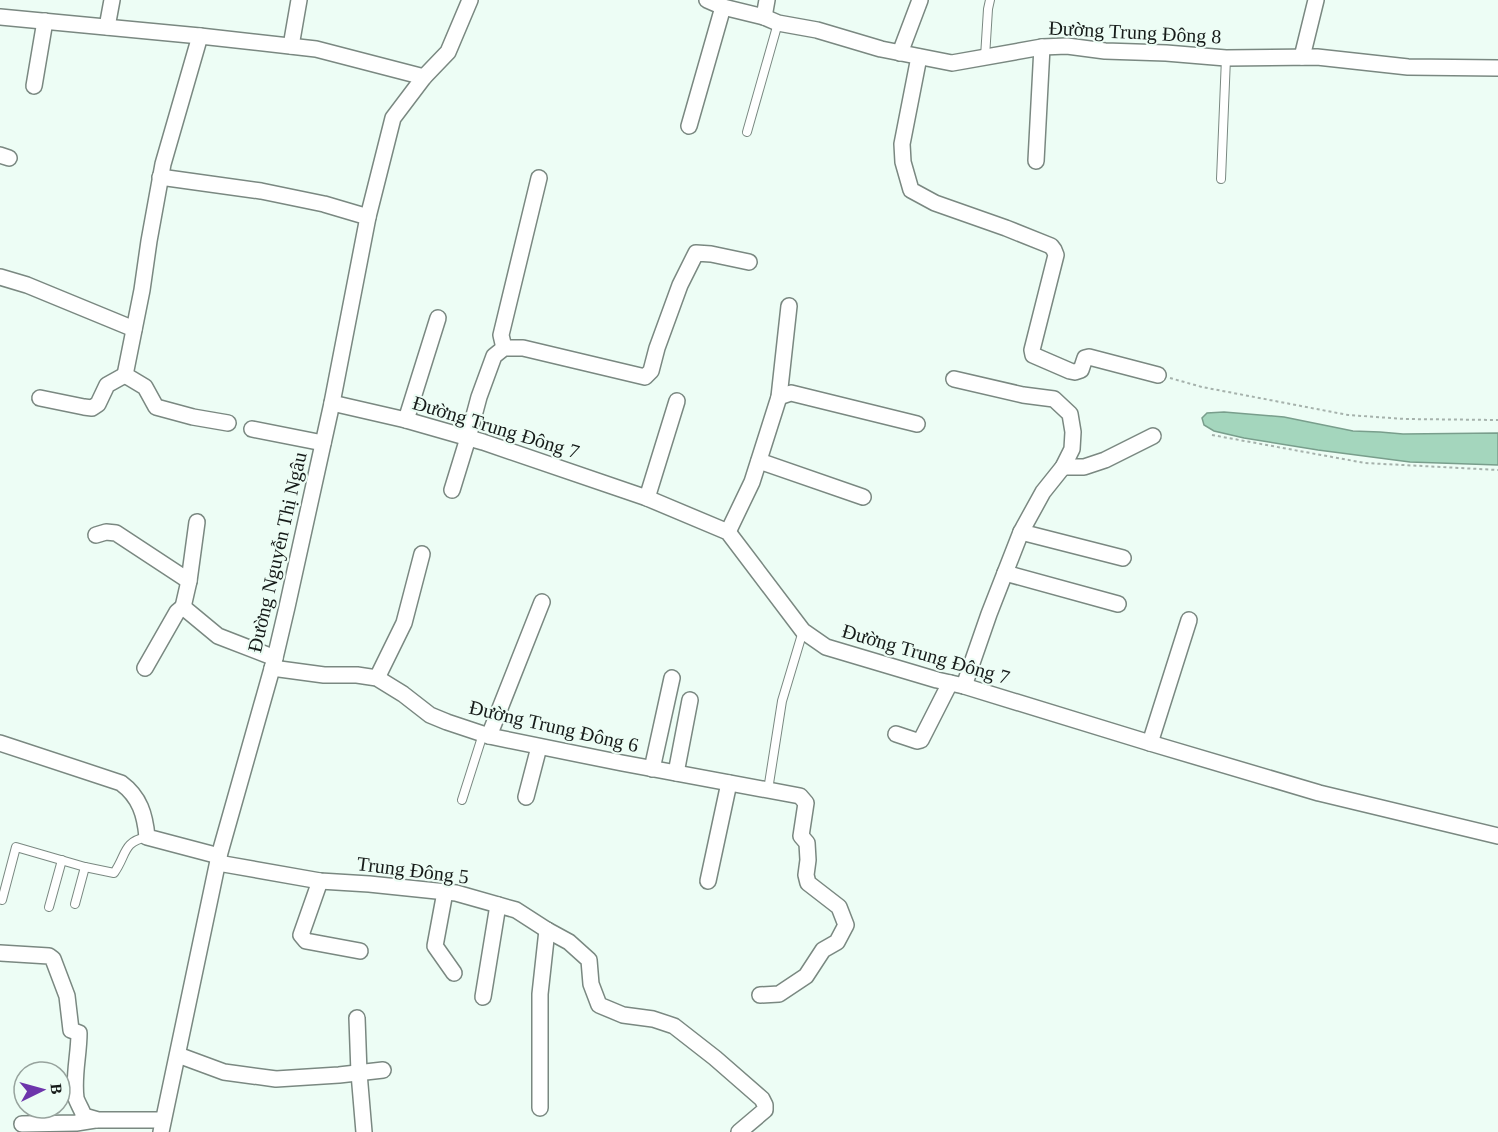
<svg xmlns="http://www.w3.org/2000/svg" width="1498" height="1132" viewBox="0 0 1498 1132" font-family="'Times New Roman',serif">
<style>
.water{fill:#a4d6bd;stroke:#799e8c;stroke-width:1.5}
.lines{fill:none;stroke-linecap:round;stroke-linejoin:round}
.lane-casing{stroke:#7a8881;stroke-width:10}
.street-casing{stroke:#7a8881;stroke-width:18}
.path{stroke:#a6b2ac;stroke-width:2;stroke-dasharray:3 3;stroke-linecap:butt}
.lane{stroke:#fff;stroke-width:8}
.street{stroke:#fff;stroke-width:15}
.labels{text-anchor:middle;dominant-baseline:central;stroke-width:4.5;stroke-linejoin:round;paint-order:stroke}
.street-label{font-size:20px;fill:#161b19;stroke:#edfdf5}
</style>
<rect width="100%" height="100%" fill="#edfdf5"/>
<path class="water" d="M1224,412l60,5 69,14 27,1 23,2 95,-1v32l-88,-3 -92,-12 -74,-12 -30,-7 -10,-6 -2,-7 5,-5z"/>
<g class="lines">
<g class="lane-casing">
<g id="lane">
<path d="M985,57l3,-48 2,-9"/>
<path d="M747,132l31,-109"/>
<path d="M1221,179l5,-121"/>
<path d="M768,790l14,-89 21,-70"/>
<path d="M462,800l21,-66"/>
<path d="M2,900l14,-53 69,20 29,6c13,-18 8,-31 33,-36"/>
<path d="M75,904l10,-37"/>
<path d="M49,907l13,-47"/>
</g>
</g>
<g class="street-casing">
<g id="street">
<path d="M707,0l16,7 41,10 14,6 39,7 64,19 71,14 90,-16 25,-1 38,5 61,2 60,5 91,-1 91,10 90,1"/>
<path d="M0,17l200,19 116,13 108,28"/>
<path d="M764,17l3,-17"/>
<path d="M107,27l5,-27"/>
<path d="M200,36l-37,128 -14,77 -7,49 -17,85 20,12 11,20 37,10 35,6"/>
<path d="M291,46l8,-46"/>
<path d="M900,53l20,-53"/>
<path d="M919,57l-17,87 1,18 8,28 24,13 71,25 45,18 3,4 2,5 -24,95 1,5 37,16 5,1 6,-2 4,-12 4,-1 69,18"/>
<path d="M1302,57l14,-57"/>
<path d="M34,86l11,-65"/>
<path d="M689,126l34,-119"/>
<path d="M0,155l9,3"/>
<path d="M1036,161l6,-114"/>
<path d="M160,177l101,14 63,13 44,13"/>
<path d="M0,277l27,8 107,44"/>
<path d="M504,348l-3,-13 38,-157"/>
<path d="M954,379l69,16 31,4 16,15 3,18 -1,17 -9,18 -20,25 -22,40 -32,82 -25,72"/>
<path d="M779,397l12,-4 126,31"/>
<path d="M40,398l44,9 8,1 6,-4 9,-19 18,-10"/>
<path d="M332,403l74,17 77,22 164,56 81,34 75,99 23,16 111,33 27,6 186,57 169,50 179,43"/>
<path d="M406,420l32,-102"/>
<path d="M252,429l71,14"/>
<path d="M759,461l104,36"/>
<path d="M1063,467h21l21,-7 48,-24"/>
<path d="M452,490l16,-52 11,-41 15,-41 10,-8h19l122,29 6,-6 6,-23 23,-63 16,-32 15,1 38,8"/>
<path d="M647,498l30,-97"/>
<path d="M728,532l24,-50 27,-85 10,-91"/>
<path d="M1021,532l102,26"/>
<path d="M96,535l10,-3 10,1 73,48"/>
<path d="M1005,573l113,31"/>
<path d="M183,607l6,-26 8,-59"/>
<path d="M145,668l32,-56 6,-5 35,29 57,22"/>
<path d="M272,668l52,7h33l20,3 26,16 27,21 17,7 42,14 133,27 178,33 6,7 -5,33 6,7 1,17 -2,15 2,8 31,24 7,18 -9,17 -14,8 -17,26 -27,18 -19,1"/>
<path d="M377,678l27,-55 18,-69"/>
<path d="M896,734l21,7 4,-1 29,-57"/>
<path d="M489,736l53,-134"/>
<path d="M0,743l121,40c19,14 24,32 26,54l72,19"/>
<path d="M1150,743l39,-123"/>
<path d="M652,769l20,-91"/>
<path d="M676,773l14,-73"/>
<path d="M526,797l13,-50"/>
<path d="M218,863l102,18 49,3 87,9 60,17 31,20 22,12 20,18 2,24 8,21 24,10 30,4 21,7 41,32 47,41 3,6v5l-26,22"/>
<path d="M320,881l-19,54 5,6 54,10"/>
<path d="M708,881l21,-98"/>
<path d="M445,892l-10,54 19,27"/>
<path d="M0,953l49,3 4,3 14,37 4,34 8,3c0,22 -6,43 -3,65 2,6 6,12 8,18l14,4h65"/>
<path d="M483,997l15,-92"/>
<path d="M357,1018l2,55 5,59"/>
<path d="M178,1055l46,17 52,7 63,-4 44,-5"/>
<path d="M540,1108v-114l7,-64"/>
<path d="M22,1124l54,-1 19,-3"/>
<path d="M161,1132l58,-276 56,-198 12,-51 45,-204 36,-186 25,-99 31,-41 24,-25 22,-52"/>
</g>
</g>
<g class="path">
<path d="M1170,378l32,9 146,28 57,4 93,1"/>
<path d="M1212,435l153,28 133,7"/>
</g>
<use href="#lane" class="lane"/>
<use href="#street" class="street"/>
</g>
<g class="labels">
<g class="street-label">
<text transform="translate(1135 32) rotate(3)">Đường Trung Đông 8</text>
<text transform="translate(496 427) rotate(17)">Đường Trung Đông 7</text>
<text transform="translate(277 552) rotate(-77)">Đường Nguyễn Thị Ngâu</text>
<text transform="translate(926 654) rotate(16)">Đường Trung Đông 7</text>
<text transform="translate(554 726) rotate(13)">Đường Trung Đông 6</text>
<text transform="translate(413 870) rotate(7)">Trung Đông 5</text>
</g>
</g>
<g transform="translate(42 1090) rotate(85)"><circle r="28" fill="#edfdf5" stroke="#97a39d" stroke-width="1.5"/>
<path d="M0-4.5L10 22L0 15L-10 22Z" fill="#6d35ab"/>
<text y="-9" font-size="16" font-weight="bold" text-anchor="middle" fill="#161b19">B</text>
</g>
</svg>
